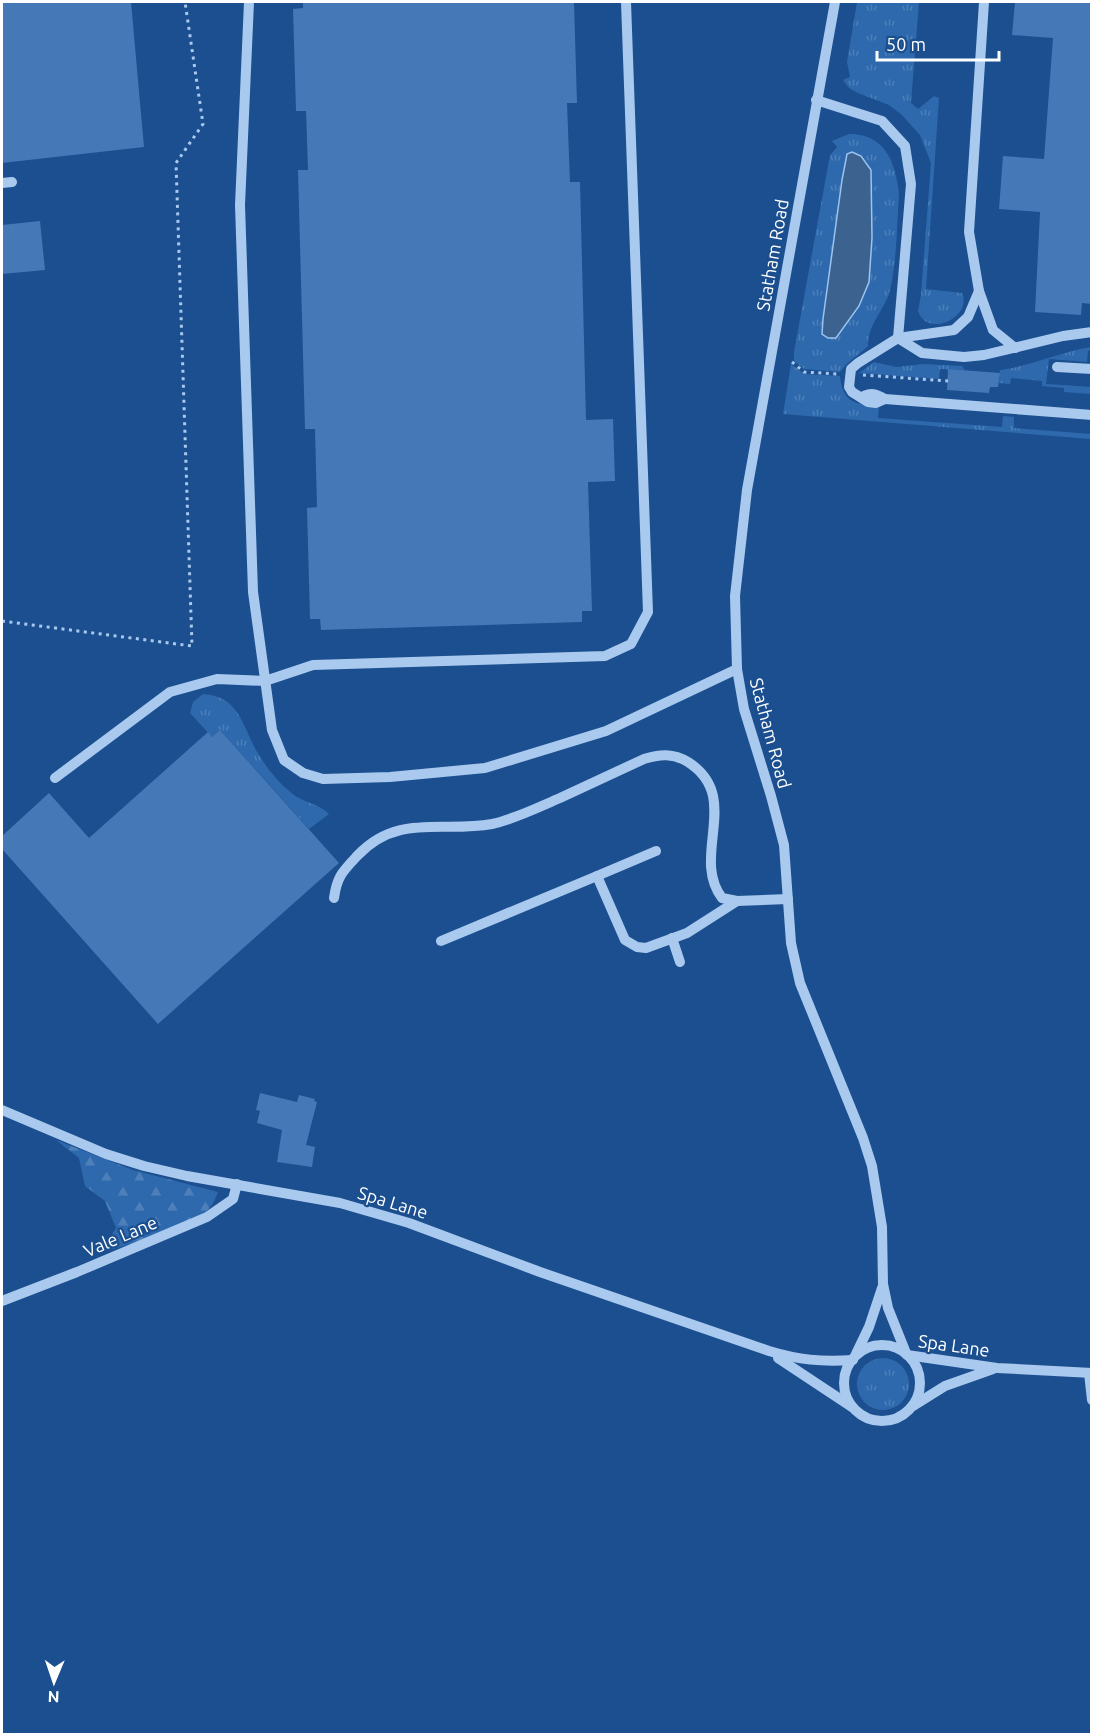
<svg xmlns="http://www.w3.org/2000/svg" width="1093" height="1736" viewBox="0 0 1093 1736" font-family="Ubuntu,sans-serif">
<style>
.grass{fill:url(#grass-tufts);fill-rule:evenodd}
.forest{fill:url(#forest-firs)}
.water{fill:#3c6290;stroke:#9cc4f0;stroke-width:1.5}
.building{fill:#4478b7}
.lines{fill:none;stroke-linecap:round;stroke-linejoin:round}
.path{stroke:#a9c9ee;stroke-width:3;stroke-dasharray:3 4.5;stroke-linecap:butt}
.minor{stroke:#a9c9ee;stroke-width:10}
.labels{text-anchor:middle;dominant-baseline:central;stroke-width:4.5;stroke-linejoin:round;paint-order:stroke}
.street-label{font-size:18px;fill:#fff;stroke:#1b4f8f}
</style>
<defs>
<pattern id="grass-tufts" width="24" height="20" patternUnits="userSpaceOnUse" patternTransform="scale(1.5)"><rect width="24" height="20" fill="#2e69ad"/><path d="M3 7l-1-3M5 7V3M7 7l1-3M15 17l-1-3M17 17v-4M19 17l1-3" fill="none" stroke="#4d80b9"/></pattern>
<pattern id="forest-firs" width="22" height="20" patternUnits="userSpaceOnUse" patternTransform="scale(1.5)"><rect width="22" height="20" fill="#2e69ad"/><path d="M5 1l3.5 6h-7zM16 11l3.5 6h-7z" fill="#4d80b9"/></pattern>
</defs>
<rect width="100%" height="100%" fill="#1b4f8f"/>
<g class="grass">
<path d="M857,2h62l-8,101 7,6 16,-13 5,2 -13,191 36,4c11,24 -35,46 -44,18l3,-16 10,-132 -11,-28 -18,-20 -13,-10 -31,-12 -9,-5 -6,-8 7,-3 -3,-15z"/>
<path d="M849,134c36,0 46,27 50,59 -2,30 -2,63 -8,93 -4,23 -23,35 -23,60 -9,9 -20,15 -28,26l-36,-3 -10,-8v-9l36,-197 7,-8 -5,-6zM871,171l1,67 -3,44 -10,24 -23,32h-8l-5,-19 19,-139z"/>
<path d="M1091,347v3l-3,1 -1,11 -38,-3 -3,25 45,3v7l-27,-2v-4l-22,-2v-5l-31,-3 -1,6 -11,-1 1,-13c31,-4 60,-18 91,-23z"/>
<path d="M874,362l22,5 27,-3 39,2 3,4 -25,-1 -1,10 -80,-6z"/>
<path d="M791,364l13,10 36,2c2,26 16,29 39,30l-1,12 124,9 1,-11 11,1v11l77,6v5l-308,-25z"/>
<path d="M203,694c38,2 39,34 56,61 9,15 23,32 38,42 10,6 24,8 32,17l-20,15 -89,-99 -8,7 -22,-24 3,-11z"/>
<circle cx="883" cy="1384" r="26"/>
</g>
<path class="forest" d="M56,1140l77,30 85,22c-3,8 -6,14 -12,20 -21,19 -78,32 -106,41l16,-25 -11,-27 -20,-15 -6,-28z"/>
<path class="water" d="M852,152l9,4 10,14 1,68 -3,44 -10,24 -23,32h-8l-6,-4 1,-15 19,-139 5,-26z"/>
<g class="building">
<path d="M2,2h129l13,145 -142,16z"/>
<path d="M303,2h271l3,101h-10l3,79h10l6,238 27,-1 2,62 -27,1 4,129h-10v11l-261,8 -1,-11h-10l-3,-111 10,-1 -2,-78h-10l-7,-259h10l-2,-59h-10l-3,-102 10,-1z"/>
<path d="M1015,2h77v302l-10,-1 -1,12 -46,-3 5,-100 -41,-3 4,-53 41,3 9,-121 -41,-3z"/>
<path d="M40,221l5,49 -43,4v-49z"/>
<path d="M948,369l52,4 -2,14h-8l-1,6 -42,-3z"/>
<path d="M220,730l119,133 -181,161 -156,-175v-13l47,-43 40,45 119,-106 4,5z"/>
<path d="M260,1093l37,9 2,-7 16,4 -1,2 3,1 -11,43 9,2 -3,20 -35,-5 5,-32 -25,-7 3,-12 -4,-1z"/>
</g>
<g class="lines">
<g class="path">
<path d="M792,362l12,10 34,2"/>
<path d="M863,375l85,6"/>
<path d="M2,621l190,25 -16,-483 27,-39 -18,-122"/>
</g>
<g class="minor">
<path d="M249,2l-9,203 13,387 19,138 12,30 19,13 20,6 67,-2 95,-9 121,-37 131,-62"/>
<path d="M835,2l-88,488 -12,106 2,73 7,40 27,87 13,49 7,98 9,40 63,155 9,28 10,61 1,57 5,24 18,45"/>
<path d="M984,2l-15,230 10,59 14,39 22,18"/>
<path d="M816,100l66,21 23,25 6,38 -13,154"/>
<path d="M2,183l10,-1"/>
<path d="M898,338l24,15 42,4 20,-2 79,-19 29,-4"/>
<path d="M1057,367l35,2"/>
<path d="M862,397c9,-5 14,-3 23,2l207,16"/>
<path d="M885,399l-9,4 -8,-1 -16,-10 -3,-5 2,-18 7,-6 40,-25 56,-8 14,-13 11,-26"/>
<path d="M55,778l115,-86 47,-13 48,2 48,-16 292,-9 26,-12 17,-32 -22,-610"/>
<path d="M656,851l-59,25 28,64 12,7 9,1 41,-15 50,-32"/>
<path d="M334,898c3,-22 9,-27 24,-43 40,-42 84,-22 134,-31 23,-5 47,-17 68,-26 28,-13 56,-26 84,-39 16,-5 29,-6 44,3 55,35 2,94 34,136l15,3 51,-2"/>
<path d="M672,938l8,24"/>
<path d="M441,941l156,-65"/>
<path d="M2,1110l104,44 38,12 43,10 153,27 69,20 131,49 229,79c30,9 52,11 84,9"/>
<path d="M2,1301l75,-29 130,-55 26,-18 4,-15"/>
<circle cx="882" cy="1383" r="38"/>
<path d="M856,1354l13,-27 13,-39"/>
<path d="M907,1355l90,13 95,5"/>
<path d="M778,1358l74,49"/>
<path d="M1089,1373l3,27"/>
<path d="M913,1406l32,-20 48,-17"/>
</g>
</g>
<g class="labels">
<g class="street-label">
<text transform="translate(772 255) rotate(-80)">Statham Road</text>
<text transform="translate(771 733) rotate(75)">Statham Road</text>
<text transform="translate(393 1202) rotate(17)">Spa Lane</text>
<text transform="translate(120 1236) rotate(-23)">Vale Lane</text>
<text transform="translate(954 1345) rotate(8)">Spa Lane</text>
</g>
</g>
<rect width="1093" height="1736" fill="none" stroke="#ffffff" stroke-width="6"/>
<g transform="translate(54 1682) rotate(182)" stroke="#1b4f8f" stroke-width="4.5" paint-order="stroke">
<path d="M0-4.5L10 22L0 15L-10 22Z" fill="#ffffff"/>
<text y="-9" font-size="16" font-weight="bold" text-anchor="middle" fill="#ffffff">N</text>
</g>
<path d="M877 51v9h122v-9" fill="none" stroke="#ffffff" stroke-width="3"/>
<text x="886" y="51" font-size="18" fill="#ffffff" stroke="#1b4f8f" stroke-width="4.5" paint-order="stroke">50 m</text>
</svg>
